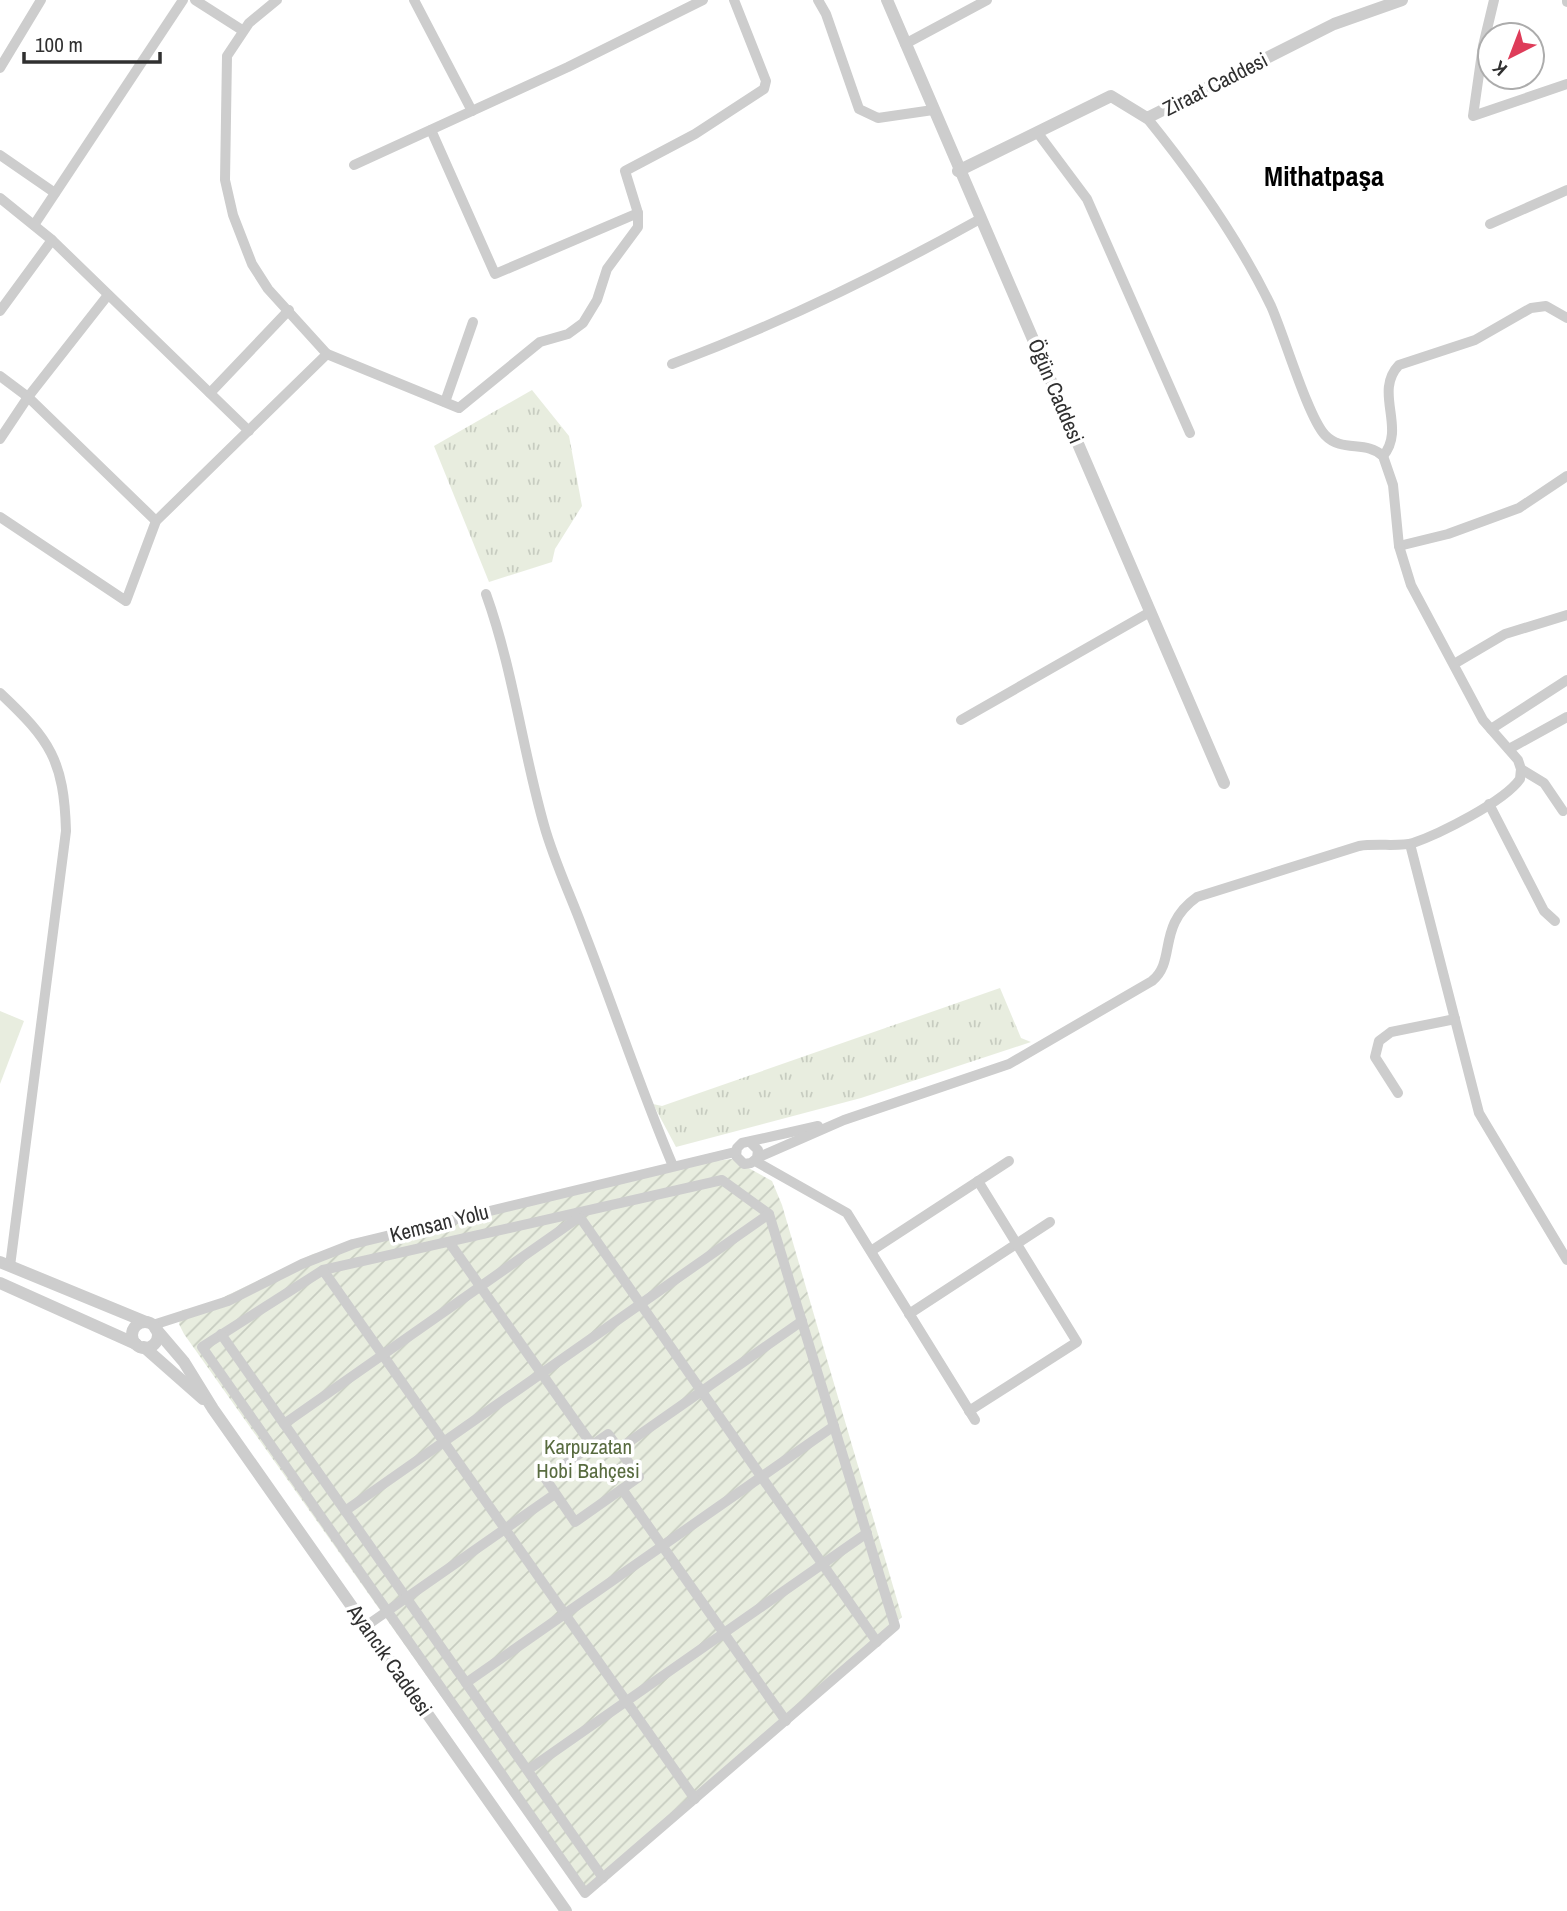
<svg xmlns="http://www.w3.org/2000/svg" width="1567" height="1911" viewBox="0 0 1567 1911" font-family="'Archivo Narrow',sans-serif">
<style>
.grass{fill:url(#grass-tufts)}
.park{fill:#e8eddf}
.garden{fill:url(#garden-furrows)}
.lines{fill:none;stroke-linecap:round;stroke-linejoin:round}
.minor{stroke:#cdcdcd;stroke-width:10}
.tertiary{stroke:#cdcdcd;stroke-width:12}
.labels{text-anchor:middle;dominant-baseline:central;stroke-width:7;stroke-linejoin:round;paint-order:stroke}
.street-label{font-size:21px;fill:#303030;stroke:#fff}
.park-label{font-size:21px;fill:#586b3f;stroke:#fff}
.district-label{font-size:28px;font-weight:bold;fill:#000;stroke:#fff}
</style>
<defs>
<pattern id="grass-tufts" width="24" height="20" patternUnits="userSpaceOnUse" patternTransform="scale(1.75)"><rect width="24" height="20" fill="#e8eddf"/><path d="M3 7l-1-3M5 7V3M7 7l1-3M15 17l-1-3M17 17v-4M19 17l1-3" fill="none" stroke="#c7ccc0"/></pattern>
<pattern id="garden-furrows" width="10" height="10" patternUnits="userSpaceOnUse" patternTransform="scale(1.75)"><rect width="10" height="10" fill="#e8eddf"/><path d="M-1 1l2-2M0 10L10 0M9 11l2-2" fill="none" stroke="#c7ccc0"/></pattern>
</defs>
<rect width="100%" height="100%" fill="#fff"/>
<g class="grass">
<path d="M532,390l37,46 13,70 -27,43 -3,13 -63,20 -55,-136z"/>
<path d="M1000,988l21,50 10,4 -170,56 -185,49 -23,-43 9,2z"/>
</g>
<path class="park" d="M0,1011l24,10 -24,63z"/>
<path class="garden" d="M732,1159l40,22 10,24 120,412 -321,276 -397,-559 -5,-10 3,-14 19,-2 112,-54 393,-92z"/>
<g class="lines">
<g class="minor">
<path d="M195,0l47,30"/>
<path d="M414,0l58,111"/>
<path d="M818,0l8,14 33,95 19,9 55,-8"/>
<path d="M1494,0l-11,46 -10,70 94,-32"/>
<path d="M1567,0v2"/>
<path d="M905,44l82,-44"/>
<path d="M0,68l41,-68"/>
<path d="M431,130l64,144 143,-61"/>
<path d="M1037,132l50,67 103,234"/>
<path d="M0,155l55,38"/>
<path d="M354,165l214,-98 135,-67"/>
<path d="M0,198l52,42 197,191"/>
<path d="M1490,224l77,-34"/>
<path d="M34,225l149,-225"/>
<path d="M0,311l52,-71"/>
<path d="M327,354l132,54 81,-66 28,-8 15,-11 14,-23 10,-31 31,-42v-14l-13,-42 70,-37 69,-45 2,-8 -32,-81"/>
<path d="M672,364c107,-40 208,-89 308,-145"/>
<path d="M0,376l28,21 128,124"/>
<path d="M210,393l79,-83"/>
<path d="M445,402l28,-80"/>
<path d="M0,439l28,-42 80,-102"/>
<path d="M1383,456c24,-28 -10,-64 16,-91l76,-25 56,-32 15,-2 21,12"/>
<path d="M0,517l126,84 30,-80 171,-167 -59,-65 -16,-25 -19,-49 -8,-35 2,-124 22,-33 28,-23"/>
<path d="M1399,546l49,-12 71,-26 48,-32"/>
<path d="M486,594c27,75 36,154 58,231 10,36 26,69 39,104 31,79 57,159 90,237"/>
<path d="M1454,664l51,-30 62,-19"/>
<path d="M0,693c50,47 64,67 66,138l-56,435"/>
<path d="M961,720l189,-108"/>
<path d="M1491,729l76,-49"/>
<path d="M1509,749l58,-32"/>
<path d="M1521,769l23,14 19,28"/>
<path d="M1489,804l55,107 11,10"/>
<path d="M1410,844l69,269 88,147"/>
<path d="M1398,1093l-23,-36 4,-16 12,-9 64,-13"/>
<path d="M750,1142l8,8 -1,8 -6,5 -7,1 -8,-8 1,-8 5,-5 76,-17"/>
<path d="M757,1158l87,-38 165,-56 143,-83c25,-20 4,-55 45,-84l162,-51c16,-3 42,1 54,-3 26,-9 91,-41 107,-64l1,-10 -3,-9 -35,-40 -72,-135 -12,-39 -6,-61 -10,-29c-17,-16 -41,-3 -58,-21 -17,-18 -41,-100 -54,-129 -33,-68 -77,-130 -124,-188"/>
<path d="M755,1161l92,52 128,207"/>
<path d="M722,1180l47,34 126,412 -310,267 -383,-546 121,-77z"/>
<path d="M577,1213l300,429"/>
<path d="M449,1242l143,203"/>
<path d="M871,1251l138,-90"/>
<path d="M323,1270l372,529"/>
<path d="M909,1314l141,-92"/>
<path d="M153,1325l75,-24 74,-37 51,-20 382,-92"/>
<path d="M221,1334l382,544"/>
<path d="M969,1411l108,-69 -99,-161"/>
<path d="M284,1424l294,-206"/>
<path d="M608,1434l31,43 -64,45 -30,-44z"/>
<path d="M619,1449l183,-128"/>
<path d="M622,1489l164,232"/>
<path d="M345,1511l424,-297"/>
<path d="M366,1626l189,-132"/>
<path d="M466,1683l368,-257"/>
<path d="M528,1770l339,-237"/>
</g>
<g class="tertiary">
<path d="M887,0l337,783"/>
<path d="M958,171l153,-75 36,22 187,-94 68,-24"/>
<path d="M0,1262l146,60"/>
<path d="M0,1283l136,61"/>
<circle cx="145" cy="1335" r="13"/>
<path d="M155,1328l29,34 29,47 353,502"/>
<path d="M144,1347l59,52"/>
</g>
</g>
<g class="labels">
<g class="street-label">
<text transform="translate(1215 84) rotate(-27)">Ziraat Caddesi</text>
<text transform="translate(1056 391) rotate(67)">Öğün Caddesi</text>
<text transform="translate(439 1223) rotate(-14)">Kemsan Yolu</text>
<text transform="translate(390 1660) rotate(55)">Ayancık Caddesi</text>
</g>
<g class="park-label">
<text x="588" y="1446">Karpuzatan<tspan x="588" dy="24">Hobi Bahçesi</tspan></text>
</g>
<g class="district-label">
<text x="1324" y="176">Mithatpaşa</text>
</g>
</g>
<g transform="translate(1511 56) rotate(222)"><circle r="33" fill="#ffffff" stroke="#acacac" stroke-width="2"/>
<path d="M0-5L12 26L0 18L-12 26Z" fill="#de3c59"/>
<text y="-10" font-size="19" font-weight="bold" text-anchor="middle" fill="#303030">K</text>
</g>
<path d="M24 52v10h136v-10" fill="none" stroke="#303030" stroke-width="3.5"/>
<text x="35" y="52" font-size="21" fill="#303030" stroke="#ffffff" stroke-width="5" paint-order="stroke">100 m</text>
</svg>
